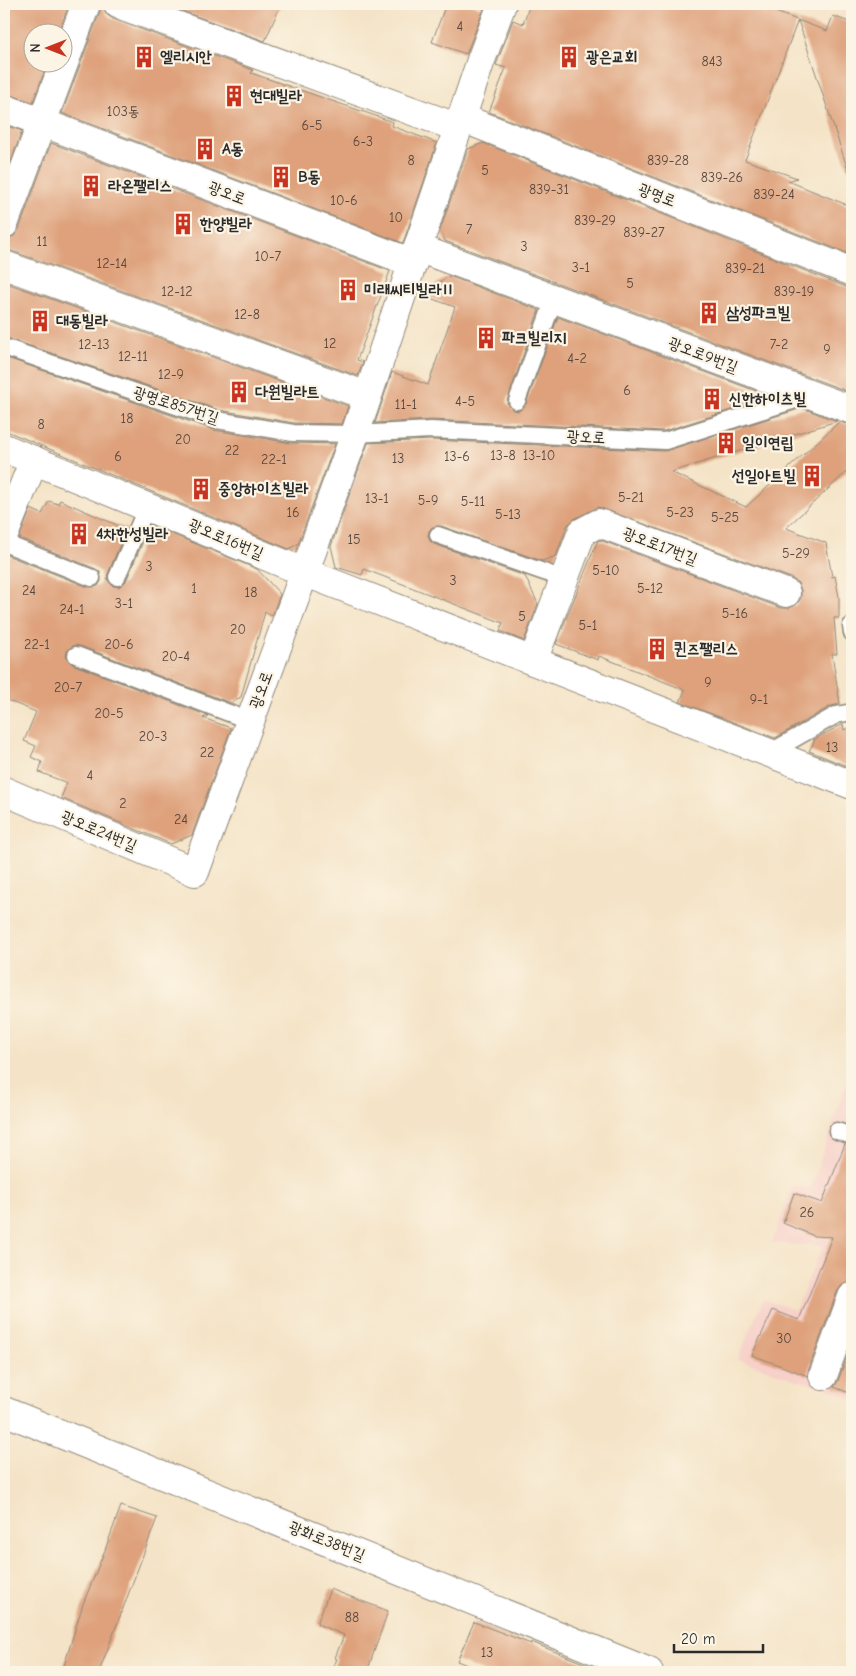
<svg xmlns="http://www.w3.org/2000/svg" width="856" height="1676" viewBox="0 0 856 1676" font-family="'Comic Neue','Poor Story',sans-serif">
<style>
.built{fill:#f7d0c9}
.building{fill:#dea17b}
.lines{fill:none;stroke-linecap:round;stroke-linejoin:round}
.lane-casing{stroke:#908778;stroke-width:19}
.street-casing{stroke:#908778;stroke-width:30}
.lane{stroke:#fff;stroke-width:16}
.street{stroke:#fff;stroke-width:28}
.labels{text-anchor:middle;dominant-baseline:central;stroke-width:4.5;stroke-linejoin:round;paint-order:stroke}
.number-label{font-size:14px;fill:#58483f}
.poi-label{font-size:16px;font-weight:bold;fill:#2b2b2b;stroke:#fcf5e5;text-anchor:start}
.street-label{font-size:16px;fill:#2b2b2b;stroke:#fcf5e5}
</style>
<rect width="100%" height="100%" fill="#fcf5e5"/>
<filter id="ink" filterUnits="userSpaceOnUse"><feTurbulence type="fractalNoise" baseFrequency=".02" numOctaves="2"/><feDisplacementMap in="SourceGraphic" scale="10" xChannelSelector="R" yChannelSelector="G"/><feConvolveMatrix kernelMatrix="1 2 1 2 8 2 1 2 1" color-interpolation-filters="sRGB"/></filter>
<filter id="wash" filterUnits="userSpaceOnUse"><feTurbulence type="fractalNoise" baseFrequency=".0096" numOctaves="4" result="noise"/><feDisplacementMap in="SourceGraphic" scale="20" xChannelSelector="R" yChannelSelector="G"/><feGaussianBlur stdDeviation="1.12" result="paint"/><feColorMatrix in="noise" values="0 0 0 0 0 0 0 0 0 0 0 0 0 0 0 0 0 1.4 0 .05"/><feComposite in="paint" operator="in"/></filter>
<g filter="url(#wash)">
<rect width="100%" height="100%" fill="#f4e3c6"/>
<path class="built" d="M852,1066v333l-22,-10 -36,-10 -56,-20 25,-60 32,11 28,-64 -51,-3 20,-57 19,2z"/>
<g id="blocks">
<g class="building">
<path d="M4,4h65l-10,28h-27v30h16l-15,40 -29,-9z"/>
<path d="M101,4h2l3,10 7,5 140,51 -2,3 142,49 -1,4 45,17 -34,100 -341,-130 39,-104z"/>
<path d="M163,4h118l-16,37z"/>
<path d="M446,4h26l12,5 -18,45 -34,-12z"/>
<path d="M530,4h224l73,27 6,-15 19,7v146l-4,1 -50,-150 -53,140 52,18 -9,3 64,26v48l-363,-143 17,-44 -10,-3 17,-45 10,4z"/>
<path d="M4,125l18,6 -18,49z"/>
<path d="M51,143l339,128 -33,89 6,2 -5,14 -349,-126h-5v-11l10,-3 5,-7z"/>
<path d="M483,143l363,144h6v106l-407,-152 -5,-11 28,-81z"/>
<path d="M449,276l90,34 -31,88 -1,5 6,7 6,1 7,-7 32,-87 214,80 -108,34 -233,-11 -56,3 17,-51 36,13 27,-78 -25,-9 6,-14z"/>
<path d="M4,282l344,124 -6,18 -48,-1 -75,-13 -215,-73z"/>
<path d="M4,357l210,73 77,13 44,1 -37,100 -9,5 -285,-119z"/>
<path d="M802,408l35,13 -166,51 75,35 93,-85 13,3v42l-66,61 40,15 6,34 3,-1 4,21v21h-5l3,36h-5l8,50 -9,2 -56,32 -95,-36 5,-12 -86,-34 -1,4 -42,-16 41,-102 3,-2 181,68h8l7,-3 5,-7v-8l-3,-7 -7,-5 -193,-71 -24,12 -7,7 -11,30 -14,5 -101,-35 -9,1 -3,4 -1,5 2,5 4,3 91,32 13,28 -14,37 -24,-10 3,-8 -139,-54 -2,6 -26,-8 -5,-21 37,-103 63,-3 234,11z"/>
<path d="M60,500l66,29 -18,45 -1,5 6,7 6,1 7,-6 24,-56 107,44 23,25 -8,22 -7,-4 -24,85 -10,6 -151,-57 -6,-1 -7,6 -1,6 6,7 136,52 -5,2 28,10 -39,107 -21,9 -110,-46 6,-15 -28,-11 3,-10 -11,-5 5,-11 -12,-5 12,-29 -32,-13v-145l84,33 10,-1 3,-5 -1,-9 -4,-3 -77,-31 12,-29 11,5 7,-13 9,3z"/>
<path d="M843,724l1,6 8,-4v42l-43,-17 6,-11h-2z"/>
<path d="M845,1144l7,2v136l-10,3 -5,7 -29,79v5l-56,-21 21,-45 26,10 33,-83 -18,-1 -31,-13 11,-30 28,10z"/>
<path d="M852,1342v52l-18,-7 4,-6z"/>
<path d="M121,1506l36,12 -58,154h-37l21,-68 22,-54z"/>
<path d="M330,1589l58,22 -21,61h-36l6,-13 -2,-1 9,-23 -27,-11z"/>
<path d="M474,1622l57,22v-2l72,29v1h-118l-28,-11z"/>
</g>
</g>
</g>
<g filter="url(#ink)">
<use href="#blocks" fill-opacity="0" stroke="#908778" stroke-width="1"/>
<g class="lines">
<g class="lane-casing">
<g id="lane">
<path d="M4,347l213,73 76,13 62,1 76,-4 234,11 146,-46"/>
<path d="M517,401l37,-102"/>
<path d="M438,535l126,44"/>
<path d="M4,543l88,35"/>
<path d="M117,577l30,-71"/>
<path d="M851,626l1,7"/>
<path d="M76,655l174,66"/>
<path d="M769,753l67,-38 16,-3"/>
<path d="M837,1131l15,5"/>
</g>
</g>
<g class="street-casing">
<g id="street">
<path d="M118,4l341,124"/>
<path d="M4,108l409,155"/>
<path d="M462,118l390,154"/>
<path d="M4,224l82,-220"/>
<path d="M418,248l434,162"/>
<path d="M4,265l363,131"/>
<path d="M4,448l300,124 548,213"/>
<path d="M4,535l30,-75"/>
<path d="M533,661l49,-129 17,-9 187,70"/>
<path d="M4,791l191,81 160,-438 126,-374 21,-56"/>
<path d="M823,1376l29,-79"/>
<path d="M4,1411l645,261"/>
</g>
</g>
<use href="#lane" class="lane"/>
<use href="#street" class="street"/>
</g>
</g>
<defs>
<g id="building-bare" transform="scale(1.725)"><path d="M-4-6H4V6H1V3H-1V6H-4ZM-2.5-4.3h1.7v1.8h-1.7ZM.8-4.3h1.7v1.8H.8ZM-2.5-1h1.7V.8h-1.7ZM.8-1h1.7V.8H.8Z" fill="#c8321e" stroke="#fcf5e5" stroke-width="2.5" paint-order="stroke"/></g>
</defs>
<g fill-rule="evenodd">
<use href="#building-bare" x="144" y="57"/>
<use href="#building-bare" x="569" y="57"/>
<use href="#building-bare" x="234" y="96"/>
<use href="#building-bare" x="205" y="149"/>
<use href="#building-bare" x="281" y="177"/>
<use href="#building-bare" x="91" y="186"/>
<use href="#building-bare" x="183" y="224"/>
<use href="#building-bare" x="348" y="290"/>
<use href="#building-bare" x="709" y="313"/>
<use href="#building-bare" x="40" y="321"/>
<use href="#building-bare" x="486" y="338"/>
<use href="#building-bare" x="239" y="392"/>
<use href="#building-bare" x="712" y="399"/>
<use href="#building-bare" x="726" y="443"/>
<use href="#building-bare" x="812" y="476"/>
<use href="#building-bare" x="201" y="489"/>
<use href="#building-bare" x="79" y="534"/>
<use href="#building-bare" x="657" y="649"/>
</g>
<g class="labels">
<g class="number-label">
<text x="460" y="26">4</text>
<text x="712" y="61">843</text>
<text x="123" y="111">103동</text>
<text x="312" y="125">6-5</text>
<text x="363" y="141">6-3</text>
<text x="411" y="160">8</text>
<text x="668" y="160">839-28</text>
<text x="485" y="170">5</text>
<text x="722" y="177">839-26</text>
<text x="549" y="189">839-31</text>
<text x="774" y="194">839-24</text>
<text x="344" y="200">10-6</text>
<text x="396" y="217">10</text>
<text x="595" y="220">839-29</text>
<text x="469" y="229">7</text>
<text x="644" y="232">839-27</text>
<text x="42" y="241">11</text>
<text x="524" y="246">3</text>
<text x="268" y="256">10-7</text>
<text x="112" y="263">12-14</text>
<text x="581" y="267">3-1</text>
<text x="745" y="268">839-21</text>
<text x="630" y="283">5</text>
<text x="177" y="291">12-12</text>
<text x="794" y="291">839-19</text>
<text x="247" y="314">12-8</text>
<text x="330" y="343">12</text>
<text x="94" y="344">12-13</text>
<text x="779" y="344">7-2</text>
<text x="827" y="349">9</text>
<text x="133" y="356">12-11</text>
<text x="577" y="358">4-2</text>
<text x="171" y="374">12-9</text>
<text x="627" y="390">6</text>
<text x="465" y="401">4-5</text>
<text x="406" y="404">11-1</text>
<text x="127" y="418">18</text>
<text x="41" y="424">8</text>
<text x="183" y="439">20</text>
<text x="232" y="450">22</text>
<text x="503" y="455">13-8</text>
<text x="539" y="455">13-10</text>
<text x="118" y="456">6</text>
<text x="457" y="456">13-6</text>
<text x="398" y="458">13</text>
<text x="274" y="459">22-1</text>
<text x="631" y="497">5-21</text>
<text x="377" y="498">13-1</text>
<text x="428" y="500">5-9</text>
<text x="473" y="501">5-11</text>
<text x="293" y="512">16</text>
<text x="680" y="512">5-23</text>
<text x="508" y="514">5-13</text>
<text x="725" y="517">5-25</text>
<text x="354" y="539">15</text>
<text x="796" y="553">5-29</text>
<text x="149" y="566">3</text>
<text x="606" y="570">5-10</text>
<text x="453" y="580">3</text>
<text x="194" y="588">1</text>
<text x="650" y="588">5-12</text>
<text x="29" y="590">24</text>
<text x="251" y="592">18</text>
<text x="124" y="603">3-1</text>
<text x="72" y="609">24-1</text>
<text x="735" y="613">5-16</text>
<text x="522" y="616">5</text>
<text x="588" y="625">5-1</text>
<text x="238" y="629">20</text>
<text x="37" y="644">22-1</text>
<text x="119" y="644">20-6</text>
<text x="176" y="656">20-4</text>
<text x="708" y="682">9</text>
<text x="68" y="687">20-7</text>
<text x="759" y="699">9-1</text>
<text x="109" y="713">20-5</text>
<text x="153" y="736">20-3</text>
<text x="832" y="747">13</text>
<text x="207" y="752">22</text>
<text x="90" y="775">4</text>
<text x="123" y="803">2</text>
<text x="181" y="819">24</text>
<text x="807" y="1212">26</text>
<text x="784" y="1338">30</text>
<text x="352" y="1617">88</text>
<text x="487" y="1652">13</text>
</g>
<g class="poi-label">
<text x="160" y="57">엘리시안</text>
<text x="586" y="57">광은교회</text>
<text x="250" y="96">현대빌라</text>
<text x="222" y="149">A동</text>
<text x="298" y="177">B동</text>
<text x="108" y="186">라온팰리스</text>
<text x="200" y="224">한양빌라</text>
<text x="364" y="290">미래씨티빌라Ⅱ</text>
<text x="726" y="313">삼성파크빌</text>
<text x="56" y="321">대동빌라</text>
<text x="502" y="338">파크빌리지</text>
<text x="255" y="392">다원빌라트</text>
<text x="729" y="399">신한하이츠빌</text>
<text x="742" y="443">일이연립</text>
<text x="796" y="476" text-anchor="end">선일아트빌</text>
<text x="218" y="489">중앙하이츠빌라</text>
<text x="96" y="534">4차한성빌라</text>
<text x="674" y="649">퀸즈팰리스</text>
</g>
<g class="street-label">
<text transform="translate(227 193) rotate(21)">광오로</text>
<text transform="translate(657 195) rotate(21)">광명로</text>
<text transform="translate(703 355) rotate(21)">광오로9번길</text>
<text transform="translate(176 405) rotate(18)">광명로857번길</text>
<text transform="translate(586 437) rotate(3)">광오로</text>
<text transform="translate(226 539) rotate(23)">광오로16번길</text>
<text transform="translate(660 546) rotate(21)">광오로17번길</text>
<text transform="translate(261 690) rotate(-70)">광오로</text>
<text transform="translate(99 831) rotate(23)">광오로24번길</text>
<text transform="translate(327 1541) rotate(22)">광화로38번길</text>
</g>
</g>
<rect width="856" height="1676" fill="none" stroke="#fcf5e5" stroke-width="20"/>
<g transform="translate(48 48) rotate(270)"><circle r="24" fill="#fcf5e5" stroke="#a8a49b"/>
<path d="M0-4L9 19L0 12L-9 19Z" fill="#c8321e"/>
<text y="-8" font-size="14" font-weight="bold" text-anchor="middle" fill="#2b2b2b">N</text>
</g>
<path d="M674 1644v8h89v-8" fill="none" stroke="#2b2b2b" stroke-width="2.5"/>
<text x="681" y="1644" font-size="15" fill="#2b2b2b" stroke="#fcf5e5" stroke-width="4" paint-order="stroke">20 m</text>
</svg>
